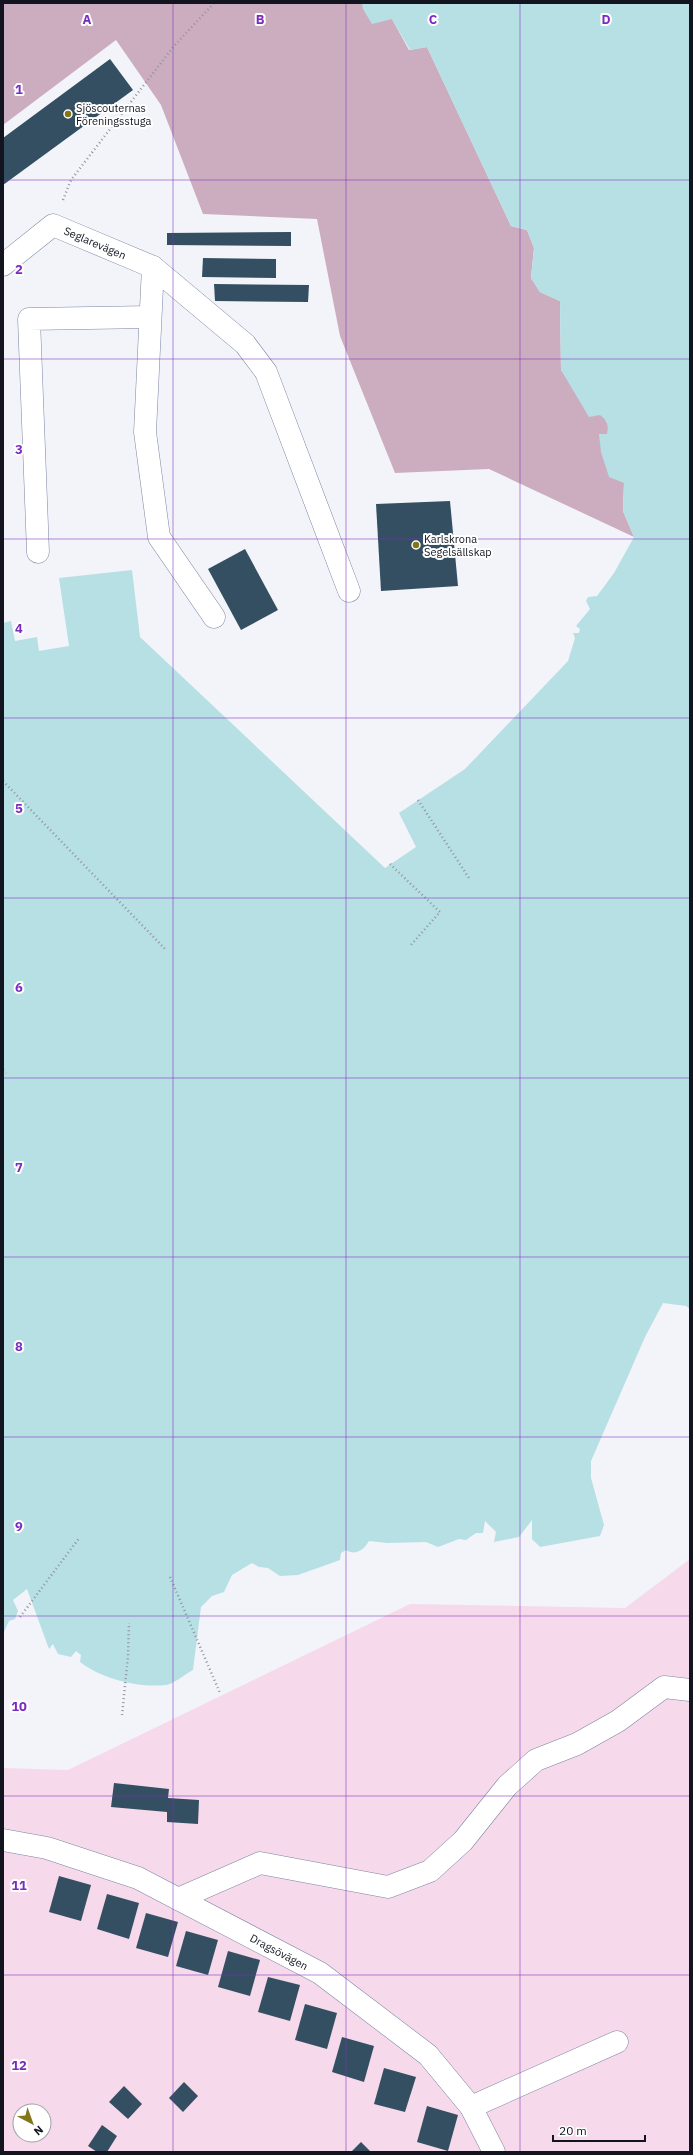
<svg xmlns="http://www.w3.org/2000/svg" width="693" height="2155" viewBox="0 0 693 2155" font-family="'IBM Plex Sans',sans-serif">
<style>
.green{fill:#f6daeb;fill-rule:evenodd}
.forest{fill:#ccadc0}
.water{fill:#b6e0e4}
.building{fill:#344f61}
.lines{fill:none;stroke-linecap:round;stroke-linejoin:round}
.minor-casing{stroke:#7c84a2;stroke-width:23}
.path{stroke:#91939b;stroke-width:2.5;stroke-dasharray:1 3;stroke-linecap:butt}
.minor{stroke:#fff;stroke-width:22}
.grid{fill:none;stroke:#7b2cbf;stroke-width:1;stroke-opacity:0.55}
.poi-dot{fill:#81761a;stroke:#fff;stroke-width:1.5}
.labels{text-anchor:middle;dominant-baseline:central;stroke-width:4;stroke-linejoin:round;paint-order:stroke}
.poi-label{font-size:11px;fill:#121520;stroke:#fff;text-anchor:start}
.street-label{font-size:11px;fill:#121520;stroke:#fff}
.grid-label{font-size:13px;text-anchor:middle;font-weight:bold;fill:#7b2cbf;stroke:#fff;stroke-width:4;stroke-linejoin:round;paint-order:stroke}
</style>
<rect width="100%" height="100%" fill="#f2f4fa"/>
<path class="green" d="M690,1559v593h-687v-384l65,2 342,-166 215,4zM20,2111h24v24h-24z"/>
<path class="forest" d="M3,3h359l30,16 17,31 18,-3 84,179 16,4 7,18 -3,30 9,14 20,9 1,69 44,49 4,8 -1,7 16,49 -1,28 11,26 -145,-68 -94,4 -55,-137 -23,-117 -114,-5 -42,-109 -45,-65 -113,85z"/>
<path class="water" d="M362,3h328v1306l-4,-3 -23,-3 -18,34 -54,124v17l13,47 -4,11 -60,11 -8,-8v-19l-13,17 -25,5 2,-10 -11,-11 -2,12h-7l-10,7 -7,-1 -21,8 -12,-5 -39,1 -18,-2c-5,9 -14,15 -23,9l-5,3 -1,7 -42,15 -18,1 -12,-8 -9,-1 -7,-4 -20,12 -8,17 -12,4 -11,11 -8,63c-8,4 -19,14 -27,15 -28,3 -64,-6 -86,-23l1,-7 -5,-4 -5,6 -13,-3 -5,-10 -4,5 -22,-60 -14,11 5,11 -3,8 -6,2 -6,13v-1011l8,-2 4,20 22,-4 2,14 30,-5 -10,-68 73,-8 8,67 245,231 31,-21 -17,-34 66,-44 103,-108 7,-23 -2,-5h6l1,-4 -4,-3 14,-17 -4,-8 2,-4 9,-1 17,-23 20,-36 -11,-26 1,-28 -15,-6 -8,-25 -2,-18h8c2,-9 0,-14 -7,-19l-11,2 -28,-47 -1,-69 -20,-9 -9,-14 3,-30 -7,-18 -16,-4 -84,-179 -17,3 -18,-31 -20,5 -9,-15z"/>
<g class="building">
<path d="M110,59l23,31 -130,95v-47z"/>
<path d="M291,232v14l-124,-1v-12z"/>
<path d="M203,258l73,1v19l-74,-1z"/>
<path d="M214,284l95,1 -1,17 -93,-1z"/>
<path d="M450,501l8,85 -77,5 -5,-87z"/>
<path d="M245,549l33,61 -37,20 -33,-61z"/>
<path d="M114,1783l55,6 -1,9 31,2 -1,24 -31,-2v-10l-56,-5z"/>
<path d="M59,1876l32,9 -10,36 -32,-9z"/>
<path d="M107,1894l32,9 -10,36 -32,-10z"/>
<path d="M146,1913l32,9 -10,35 -32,-9z"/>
<path d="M186,1931l32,9 -10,35 -32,-9z"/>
<path d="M228,1951l32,9 -10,36 -32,-9z"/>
<path d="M268,1977l32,8 -10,36 -32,-9z"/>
<path d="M305,2004l32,9 -10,36 -32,-9z"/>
<path d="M342,2037l32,9 -10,36 -32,-10z"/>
<path d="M384,2068l32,9 -11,35 -31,-8z"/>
<path d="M184,2082l14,14 -15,16 -14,-14z"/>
<path d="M124,2086l18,18 -14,15 -19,-17z"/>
<path d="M427,2106l31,9 -10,36 -31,-9z"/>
<path d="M102,2125l15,11 -10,16h-10l-9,-6z"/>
<path d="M361,2142l10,10h-20z"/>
</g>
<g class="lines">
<g class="minor-casing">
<g id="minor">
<path d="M3,265l50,-40 100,42 92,77 21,28 83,219"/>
<path d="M153,267l-8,165 14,105 55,80"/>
<path d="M38,552l-9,-233 121,-2"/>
<path d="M3,1840l44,8 91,30 182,95 108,82 43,52 23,45"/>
<path d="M178,1899l82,-36 128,24 42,-16 33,-30 44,-55 29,-26 41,-16 41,-23 46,-34 26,3"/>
<path d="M471,2107l146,-65"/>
</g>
</g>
<g class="path">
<path d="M63,200l8,-20 46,-60 57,-74 40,-43"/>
<path d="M3,781l163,169"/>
<path d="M418,800l51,78"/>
<path d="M390,864l50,48 -30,34"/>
<path d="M3,1070l3,3"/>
<path d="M170,1577l50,116"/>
<path d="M20,1617l60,-80"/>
<path d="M122,1715l6,-59 1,-33"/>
</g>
<use href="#minor" class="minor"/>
</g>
<path class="grid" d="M173,3v2149M346,3v2149M520,3v2149M3,180h687M3,359h687M3,539h687M3,718h687M3,898h687M3,1078h687M3,1257h687M3,1437h687M3,1616h687M3,1796h687M3,1975h687"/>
<g class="poi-dot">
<circle cx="68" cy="114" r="4"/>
<circle cx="416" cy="545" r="4"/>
</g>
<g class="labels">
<g class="poi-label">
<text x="76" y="108">Sjöscouternas<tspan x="76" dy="13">Föreningsstuga</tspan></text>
<text x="424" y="539">Karlskrona<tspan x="424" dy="13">Segelsällskap</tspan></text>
</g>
<g class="street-label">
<text transform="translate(95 243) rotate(23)">Seglarevägen</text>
<text transform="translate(279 1952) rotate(28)">Dragsövägen</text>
</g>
</g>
<g class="grid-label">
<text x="87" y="24">A</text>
<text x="260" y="24">B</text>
<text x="433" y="24">C</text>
<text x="606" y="24">D</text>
<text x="19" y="94">1</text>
<text x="19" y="274">2</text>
<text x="19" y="454">3</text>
<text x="19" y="633">4</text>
<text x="19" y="813">5</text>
<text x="19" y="992">6</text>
<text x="19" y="1172">7</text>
<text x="19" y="1351">8</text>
<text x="19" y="1531">9</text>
<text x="19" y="1711">10</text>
<text x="19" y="1890">11</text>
<text x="19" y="2070">12</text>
</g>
<rect width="693" height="2155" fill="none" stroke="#121520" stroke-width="8"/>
<g transform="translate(32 2123) rotate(139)"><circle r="19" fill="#ffffff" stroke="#a0a1a6"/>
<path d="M0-3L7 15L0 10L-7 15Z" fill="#81761a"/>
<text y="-6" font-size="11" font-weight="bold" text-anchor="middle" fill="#121520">N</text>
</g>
<path d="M553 2135v6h92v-6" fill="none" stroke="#121520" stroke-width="2"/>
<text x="559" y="2135" font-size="12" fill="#121520" stroke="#ffffff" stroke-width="3" paint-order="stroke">20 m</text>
</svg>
